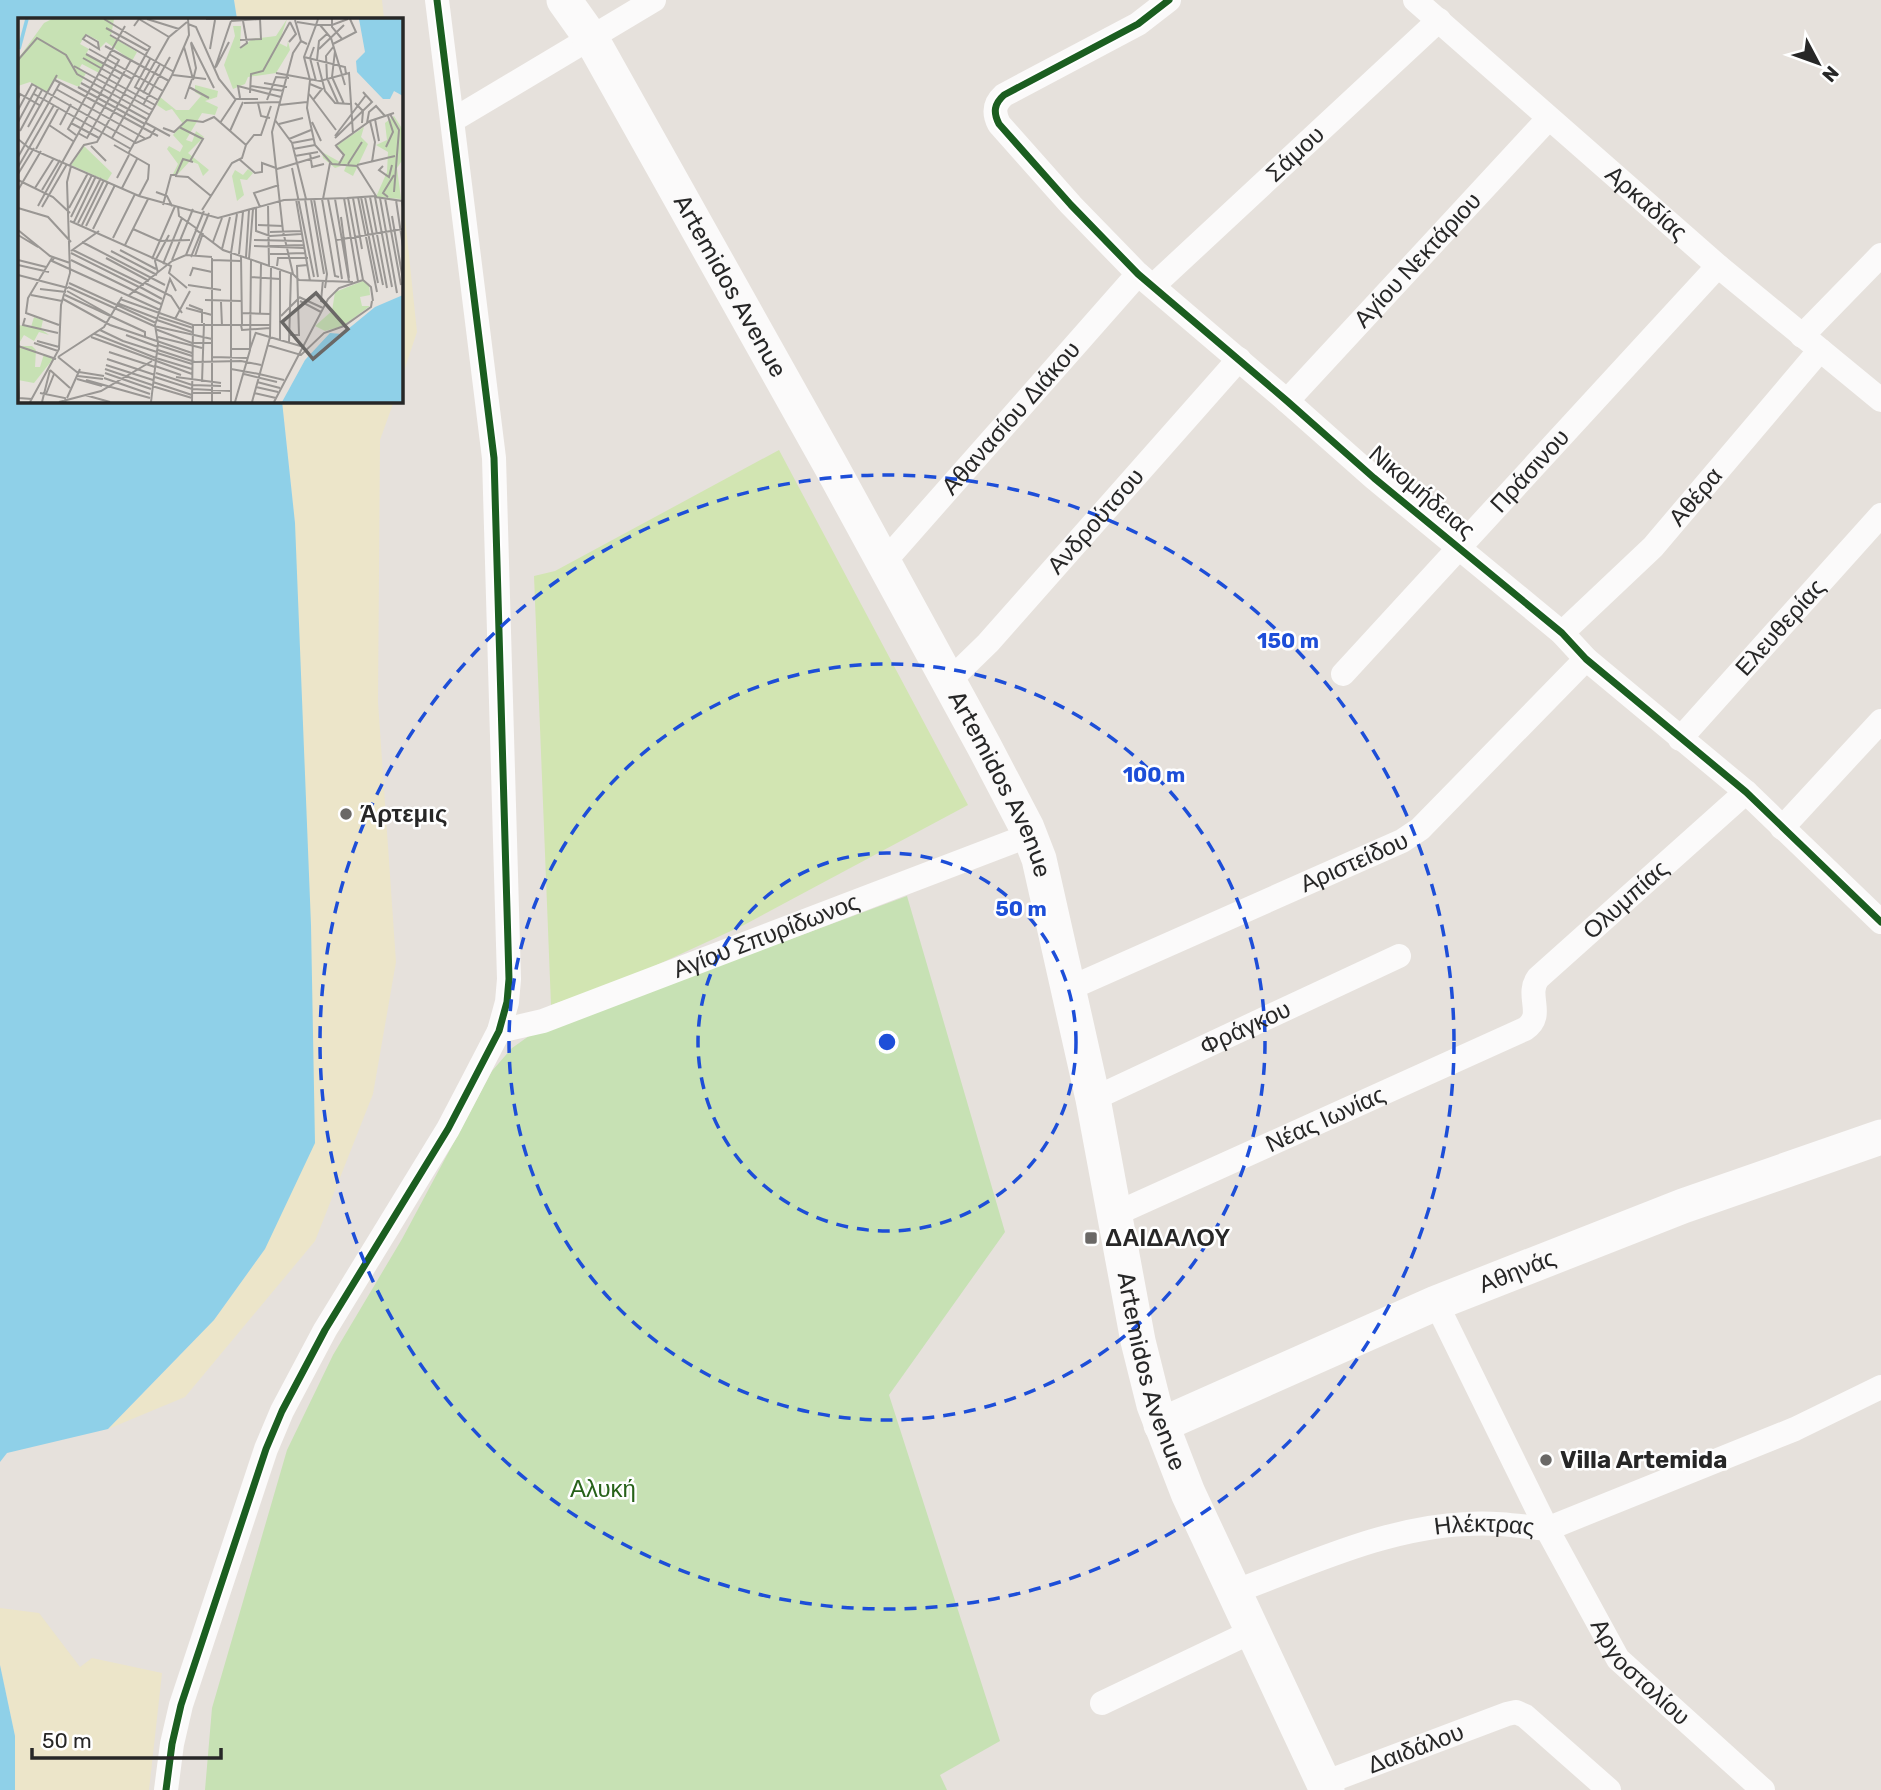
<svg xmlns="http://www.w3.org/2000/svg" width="1881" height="1790" viewBox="0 0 1881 1790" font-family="Rubik,sans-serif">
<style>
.green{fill:#c7e1b4}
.sand{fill:#ece5c9}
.pitch{fill:#d2e5b2}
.water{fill:#8fd0e8}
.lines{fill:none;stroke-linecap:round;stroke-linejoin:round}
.street{stroke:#fbfafa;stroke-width:24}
.secondary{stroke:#fbfafa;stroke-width:35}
.cycleway-casing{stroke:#fff;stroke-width:11}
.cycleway{stroke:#1b5e20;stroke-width:7}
.ring{fill:none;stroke:#1d4ed8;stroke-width:3.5;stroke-dasharray:12 9}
.poi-dot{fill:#6a6866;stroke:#fff;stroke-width:2.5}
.labels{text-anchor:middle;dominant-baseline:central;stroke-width:5;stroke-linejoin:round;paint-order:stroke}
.street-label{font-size:24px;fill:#272727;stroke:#fff}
.poi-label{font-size:24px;font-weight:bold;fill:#272727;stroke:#fff;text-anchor:start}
.park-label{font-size:24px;fill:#276219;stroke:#fff}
.inset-river{fill:none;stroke:#8fd0e8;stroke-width:3.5}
.inset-road{fill:none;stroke:#9a9794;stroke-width:2}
.view{fill:#6a6866;fill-opacity:0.15;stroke:#6a6866;stroke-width:3.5}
.inset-edge{fill:none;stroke:#272727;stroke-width:3.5}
.centre{fill:#1d4ed8;stroke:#fff;stroke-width:3.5}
.ring-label{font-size:21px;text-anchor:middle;font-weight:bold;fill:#1d4ed8;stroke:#fff;stroke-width:5;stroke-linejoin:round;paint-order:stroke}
</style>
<rect width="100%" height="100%" fill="#e6e1dc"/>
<path class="green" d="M907,896l98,336 -116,163 111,346 -60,34 7,15h-742l7,-82 75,-258 46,-95 69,-116 90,-168 20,-23 17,-12z"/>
<g class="sand">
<path d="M234,0h148l2,19h-147z"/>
<path d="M401,179l16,153 -16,48z"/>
<path d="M282,401h112l-14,39 -2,262 18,260 -23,132 -58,147 -130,156 -77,32 106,-109 51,-71 30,-726z"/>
<path d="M0,1608l39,5 41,54 12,-9 70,15 -13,117h-134v-54l-15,-71z"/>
</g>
<path class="pitch" d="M779,450l189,355 -224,120 -120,55 -73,25 -17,-429 21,-5z"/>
<g class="water">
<path d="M0,0h234l3,19h-218v382h263l13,122 16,402 4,218 -50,106 -51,71 -106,109 -101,24 -7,9z"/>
<path d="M0,1665l15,71v54h-15z"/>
</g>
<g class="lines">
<g class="street">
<path d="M1169,0l-31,24 -134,71c-10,9 -11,17 -5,29l72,81 67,69 149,127 87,77 188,155 24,26 160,133 135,130"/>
<path id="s1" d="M1415,0l303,266 163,134"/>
<path d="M453,120l201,-120"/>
<path id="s2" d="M1153,286l286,-266"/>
<path d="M1802,336l79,-81"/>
<path id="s3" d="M1287,401l261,-282"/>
<path id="s4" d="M884,562l254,-288"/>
<path id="s5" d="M1562,633l91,-86 167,-197"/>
<path id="s6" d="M1343,674l375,-408"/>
<path id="s7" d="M949,681l39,-38 251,-284"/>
<path id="s8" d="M1680,739l201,-224"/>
<path d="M1782,828l99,-107"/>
<path id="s9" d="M1068,989l334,-148 18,-12 166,-170"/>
<path id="s10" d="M499,1031l44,-10 487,-186"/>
<path id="s11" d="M1093,1099l306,-143"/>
<path id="s12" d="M1113,1215l412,-186c21,-14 0,-33 13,-51l208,-186"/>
<path id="s13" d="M1436,1303l111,226 71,130 145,131"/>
<path id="s14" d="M1236,1591c74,-27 151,-64 231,-67 27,-2 53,2 80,5l248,-100 86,-42"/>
<path d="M1102,1703l151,-72"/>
<path id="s15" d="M1324,1783l183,-69 9,-2 9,4 84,74"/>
<path d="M166,1790l6,-46 9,-39 85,-256 16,-38 43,-81 123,-201 23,-44 28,-54 8,-29 2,-23 -15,-521 -57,-458"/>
</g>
<g class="secondary">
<path id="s16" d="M564,0l27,38 240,428 153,280 43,82 12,31 54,240 45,242 16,64 34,88 139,297"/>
<path id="s17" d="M1161,1425l275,-122 247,-97 198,-69"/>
</g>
<g class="cycleway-casing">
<g id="cycleway">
<path d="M1169,0l-31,24 -134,71c-10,9 -11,17 -5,29l72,81 67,69 149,127 87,77 188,155 24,26 160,133 135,130"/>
<path d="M166,1790l6,-46 9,-39 85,-256 16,-38 43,-81 123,-201 23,-44 28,-54 8,-29 2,-23 -15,-521 -57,-458"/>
</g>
</g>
<use href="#cycleway" class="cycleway"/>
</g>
<g class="ring">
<circle cx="887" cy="1042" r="189"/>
<circle cx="887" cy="1042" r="378"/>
<circle cx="887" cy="1042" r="567"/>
</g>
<g class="poi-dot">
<circle cx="346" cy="814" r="7"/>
<rect x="1084" y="1231" width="14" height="14" rx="3.5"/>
<circle cx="1546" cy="1460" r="7"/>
</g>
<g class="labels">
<g class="street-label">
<text stroke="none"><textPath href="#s2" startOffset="194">Σάμου</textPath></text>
<text stroke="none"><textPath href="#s1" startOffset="308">Αρκαδίας</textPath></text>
<text stroke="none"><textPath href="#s3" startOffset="192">Αγίου Νεκτάριου</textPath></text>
<text stroke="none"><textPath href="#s16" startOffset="331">Artemidos Avenue</textPath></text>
<text stroke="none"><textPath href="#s4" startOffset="192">Αθανασίου Διάκου</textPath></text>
<text stroke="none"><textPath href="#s6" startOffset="276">Πράσινου</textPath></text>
<text transform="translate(1422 492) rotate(40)">Νικομήδειας</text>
<text stroke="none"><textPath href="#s5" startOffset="191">Αθέρα</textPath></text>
<text stroke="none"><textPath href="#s7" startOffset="217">Ανδρούτσου</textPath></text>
<text stroke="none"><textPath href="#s8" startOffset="150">Ελευθερίας</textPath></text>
<text stroke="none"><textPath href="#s16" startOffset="898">Artemidos Avenue</textPath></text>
<text stroke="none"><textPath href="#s9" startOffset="313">Αριστείδου</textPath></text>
<text stroke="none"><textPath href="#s12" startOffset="625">Ολυμπίας</textPath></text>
<text stroke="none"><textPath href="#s10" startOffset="284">Αγίου Σπυρίδωνος</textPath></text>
<text stroke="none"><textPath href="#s11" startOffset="168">Φράγκου</textPath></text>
<text stroke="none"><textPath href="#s12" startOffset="233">Νέας Ιωνίας</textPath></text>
<text stroke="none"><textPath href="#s17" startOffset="388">Αθηνάς</textPath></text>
<text stroke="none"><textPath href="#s16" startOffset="1507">Artemidos Avenue</textPath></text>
<text stroke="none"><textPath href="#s14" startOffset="259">Ηλέκτρας</textPath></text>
<text stroke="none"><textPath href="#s13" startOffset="424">Αργοστολίου</textPath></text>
<text stroke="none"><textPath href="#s15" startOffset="98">Δαιδάλου</textPath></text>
</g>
<g class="poi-label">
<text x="360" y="814">Άρτεμις</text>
<text x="1105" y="1238">ΔΑΙΔΑΛΟΥ</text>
<text x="1560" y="1460">Villa Artemida</text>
</g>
<g class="park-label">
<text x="603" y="1489">Αλυκή</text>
</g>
</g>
<g transform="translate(18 18)">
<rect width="385" height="385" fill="#e6e1dc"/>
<path d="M34,1h62l-3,17 26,16 -5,9 -26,-19 -6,6 -1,-7 -13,-7 -6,10 9,5 -3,5 18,10 -5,9 -17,-9 -3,5 7,4 -7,14 -22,-9 -10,14 -17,-10 -12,4v-27l26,-36zM269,1l-8,24 8,4 1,-6 2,9 -14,23 -28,4 -3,7 -12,5 -9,-24 11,-29 -2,-10h8l-1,23 12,-10 24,-3zM177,67l23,6 -1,6 -12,4 13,6 -3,8 -13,-2 -16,27 6,2 4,-11 8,6 -16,16 21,17 -6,6 -5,-12 -8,-3 -12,13h-5l5,-10 -11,-15 2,-3 11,6 3,-6 -10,-11 10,-11 -11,-15 -6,2 -9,-6 3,-8 16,13h13l12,-14 -6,-4zM376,98l9,14v29l-6,9 4,31 -25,-2 11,-25 1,-20 -12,-7 11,-5 -2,-17zM346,109l-3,10 7,7 -15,32 -9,-5 3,-7 -12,4 -12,-10 -3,-17 2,11 18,10 4,-5 -8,-11zM66,128l28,27 -5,8 -36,-16zM230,151l5,4 -6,7 -7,-1 4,16 -7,6 -5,-25 3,-6 8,5zM345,263l6,3 1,11 -10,2 2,9h8l-27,20 -18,5 -10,-5 17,-15 3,-19zM16,299l9,3 -2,9 8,6 -10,-3 -5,9 -10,-6 -6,10v-20l13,2zM0,328h14l4,4 -1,17h5l4,-13 9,5 -19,24 -16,-3z" fill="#c7e1b4"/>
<path d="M341,1h44v77l-9,-5 -4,8h-7l-26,-27 -1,-11 9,-9zM385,277v107h-121l23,-42 25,-27 12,1 33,-27z" fill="#8fd0e8"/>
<path class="inset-river" d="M1,31l8,-30"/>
<path class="inset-road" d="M129,1l32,10M188,1h24M300,1l-2,6h16l16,-6M314,1v8l10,12M277,2l6,21 6,3M213,3l29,-2M170,6l8,3 23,52 17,21M302,7l11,13 14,47M116,8l5,-7 30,18M88,10l42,23M310,15l-9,8 -2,19 8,31 10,12 15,1M68,17l12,7 1,7 -16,-10zM92,17l64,37M222,22l21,-1 -1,-20M173,24l23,46M271,24l7,-8 -6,-12M173,25l5,25 -3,12M315,26l23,-12 -6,-13M87,28l64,35M316,28l-8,10 1,22 11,25M166,29l9,32M296,29l-4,11 6,23M222,30l7,-5 -4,-22M71,31l74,42M192,31l5,-29M301,31l25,-24M317,33l-3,26 12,27M68,36l46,25M286,39l41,10 1,7M65,40l37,21M132,41l-15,28 23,13M0,42l19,-22 29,17 11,19 73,41M56,48l79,44M198,49l13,-25M197,50l16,-47M258,55l44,8 29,-8 4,61M81,56l56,31M155,57l33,4M37,62l103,56M63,65l67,37M246,65l23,4M292,66l12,5 -9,11M233,68l33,5M60,69l67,37M171,69l20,11M38,71l90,50M125,75l17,-29M232,75l1,-19 12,-3 27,-49M16,76l97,55M291,76l27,36M222,80l-2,-12 43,11M0,81l2,-5 21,12M167,81l7,-20M249,82l9,-23 13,1M226,85l36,-1M240,85l3,13 9,2M337,85l8,8 -1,12M125,87l27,-48M261,87l28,-3M0,92l14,-26 104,59 14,-6 5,-8M372,96l9,16 -5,62M357,101l4,22M257,102l17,23 14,56M352,103l5,21 -3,20M0,104l19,-35M294,104l9,19M53,105l28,15M128,105l24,13M202,105l16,-24h22M349,105l2,-11 7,-6 9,10M261,106l24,-6M31,107l24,16M42,107l11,-21M10,109l29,-52M161,109l24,12 -13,22M145,110l11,4 13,-12 16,2 11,-5 32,28M2,113l22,-41M212,113l13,-29M60,115l9,5 44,-78M58,117l-8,-6 57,-103M317,118l31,-41M94,120l57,-101 18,-15M317,120l37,-36 -9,-10M0,121l11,9 110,48 79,22 66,-18 64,-2M271,121l22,-9M274,125l21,-4M96,127l35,20 -1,14 -9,17M73,128l15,15M317,128l35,-25 24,-8M318,128l8,9 -5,9M368,129l7,-15 -5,-16M18,131l23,-42M275,131l22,-4M292,135l2,14 12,-3M110,136l44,-79 17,-40 -1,-16M277,138l23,-4M0,139l42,-74M221,141l16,14 7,-1v-9l14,5M330,146l14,-22M52,147l14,-20 13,-3 53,-95 -46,-28M339,147l38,-9M365,148l-4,4 10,7 3,-12M0,149l36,-62M274,150l22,109M259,151l43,-13M0,156l16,-26M157,158l13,1 23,19M99,160l12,-23M0,162l35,17 17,16M17,170l19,-30M104,170l15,-29M0,172l23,-39M24,172l18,-30M138,174l11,4 5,10M340,179l19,95M343,179l17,86M347,179l18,88M352,179l17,91M370,179l-5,-4 11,-18M326,180l14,83M335,180l9,51M362,180l17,95M367,180l16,87M278,181l14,82M287,181l13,78M293,181l13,75M296,181l13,75 -2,14M304,181l13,77 4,1M305,181l7,-36M310,181l8,41 67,-11M317,181l14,82M378,182l7,47M250,186l1,63M145,187l8,-30h5l7,-16 10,3M20,188l81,-146 -10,-6M24,189l25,-43M160,189l1,9 17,12M242,189l-6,-14 25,-8M0,190l30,9 23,25M51,190l19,-35M238,190v23l14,5 31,-2M184,192l30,-47 10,-5 4,-13 8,-10h7l10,-29M374,198l11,64M53,199l21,-42M323,199l8,61M52,203l101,45 -2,7 18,15M56,204l22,-46M60,205l23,-45M64,207l22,-45M240,207l25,1M68,208l22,-44M75,211l22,-44M115,211l27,12 30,-1M177,211l28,21 70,24 6,6 54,2M0,212l32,26 20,7M252,214l31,-1M0,217l20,12M95,220l22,-44M236,222l48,1M318,222l6,39M64,224l83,43M195,224l9,-24M107,227l23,-46M236,228l50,2M251,228l34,-1M204,231l8,-32M55,232l71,35M102,232l36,19M53,233l28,-20M93,233l46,24M53,235l68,34M221,236l4,-42M252,236l35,-1M168,237l18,-44M177,238l8,-23M223,238l1,69M173,239l18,-44M228,239l3,-47M34,240l-24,40 -2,15 33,12M36,240l-2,3 108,49M88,240l43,23M134,241l23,-53M231,241l4,-50M0,242l28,7M53,242l90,44M154,242l21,-51M194,242l29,1M145,246l19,-46M0,247l31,7M259,248l1,-8h30M140,255l-3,-12 14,-26M275,256l-10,-43 -11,-99 21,-79 8,-12M0,257l50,13M172,258l3,-8 19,4M233,259l29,2M305,262l-2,21 5,2M345,262l8,7 2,14M51,265l87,40M127,265l26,13 11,17M170,267l33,5M50,269l86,39 58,13M122,269l22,12M374,269l-17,-90 27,4 1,7M22,271l26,3M49,273l43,24M13,277l31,6M47,277l80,37v5M110,278l44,-35 14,-6 26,2M281,279l24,11M45,281l47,26 82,28M102,281l73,26h77M187,282l36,1M282,283l21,11M203,284l1,24M99,285l41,16M171,287l13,5v13M168,290l26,7M223,295l29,1M242,296l1,-50M263,298l18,-18M141,299l34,11M7,300l-2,7 35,8M157,301l15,-28M139,302l35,12M223,307l1,5 28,-2M137,311l37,14h20M82,312l23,11M238,315l48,14M77,316l61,24M108,317l32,12M272,317h9l-2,-69 11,-1M73,319l101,37M140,319l44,11M262,322v-69M19,323l22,6M105,323l34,11M271,324l2,-68M16,325l24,8M140,327l34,11M249,327l34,10 23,-22 20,-7 27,-19 1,-6M0,328l38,13M213,331h19l6,-17M140,332l37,12 46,-1 20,4M91,334l46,15M139,335l35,11M40,339l46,-30 18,-30M40,339l20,16M194,339l36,1M138,340l36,11M89,341l48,16M88,347l47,15M137,348l26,9M87,351l47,16M213,351l28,5M32,352l20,18M61,354l25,4M87,355l46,16M138,355l36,12 29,1M226,356l33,8M241,356l25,6M60,358l25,3M137,359l37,12 39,2M158,359l45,6M86,360l46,16M59,361l25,7M68,362l64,18M0,363l1,17 13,1M135,364l39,13M184,364l2,-59M239,364l23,6M134,368l40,12M238,369l22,5M22,375l25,5 1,4M174,375h29M236,375l22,5M28,376l8,-20M67,377l25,7M49,380l13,-29M12,384l29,-53 2,-44 9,-32 -3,-91 4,-16M24,384l8,-32M41,384l42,-11 51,-30M133,384l7,-59 -3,-18 15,-46 6,12M174,384l1,-77M194,384v-144M213,384v-149l6,-39M217,384l15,-52 1,-90M234,384l18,-65 1,-69M256,384l54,-103 11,-11 24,-8 -15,-82 28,-2 -19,-30 -25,-2 -17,-19 -8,-37 3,-28 -6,-23 12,-32 -19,-3"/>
<path class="view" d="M298,275l32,36 -35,30 -31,-37z"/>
<rect width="385" height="385" class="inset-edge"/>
</g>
<circle cx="887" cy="1042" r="10" class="centre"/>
<g class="ring-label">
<text x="1288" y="648">150 m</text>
<text x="1154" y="782">100 m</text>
<text x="1021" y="916">50 m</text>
</g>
<g transform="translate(1818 63) rotate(131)" stroke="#ffffff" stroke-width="5" paint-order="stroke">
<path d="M0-5L12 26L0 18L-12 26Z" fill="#272727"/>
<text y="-10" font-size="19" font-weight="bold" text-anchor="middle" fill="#272727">N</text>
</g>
<path d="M32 1748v10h189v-10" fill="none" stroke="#272727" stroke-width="3.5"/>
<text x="42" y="1748" font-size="21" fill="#272727" stroke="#ffffff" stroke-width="5" paint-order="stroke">50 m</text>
</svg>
